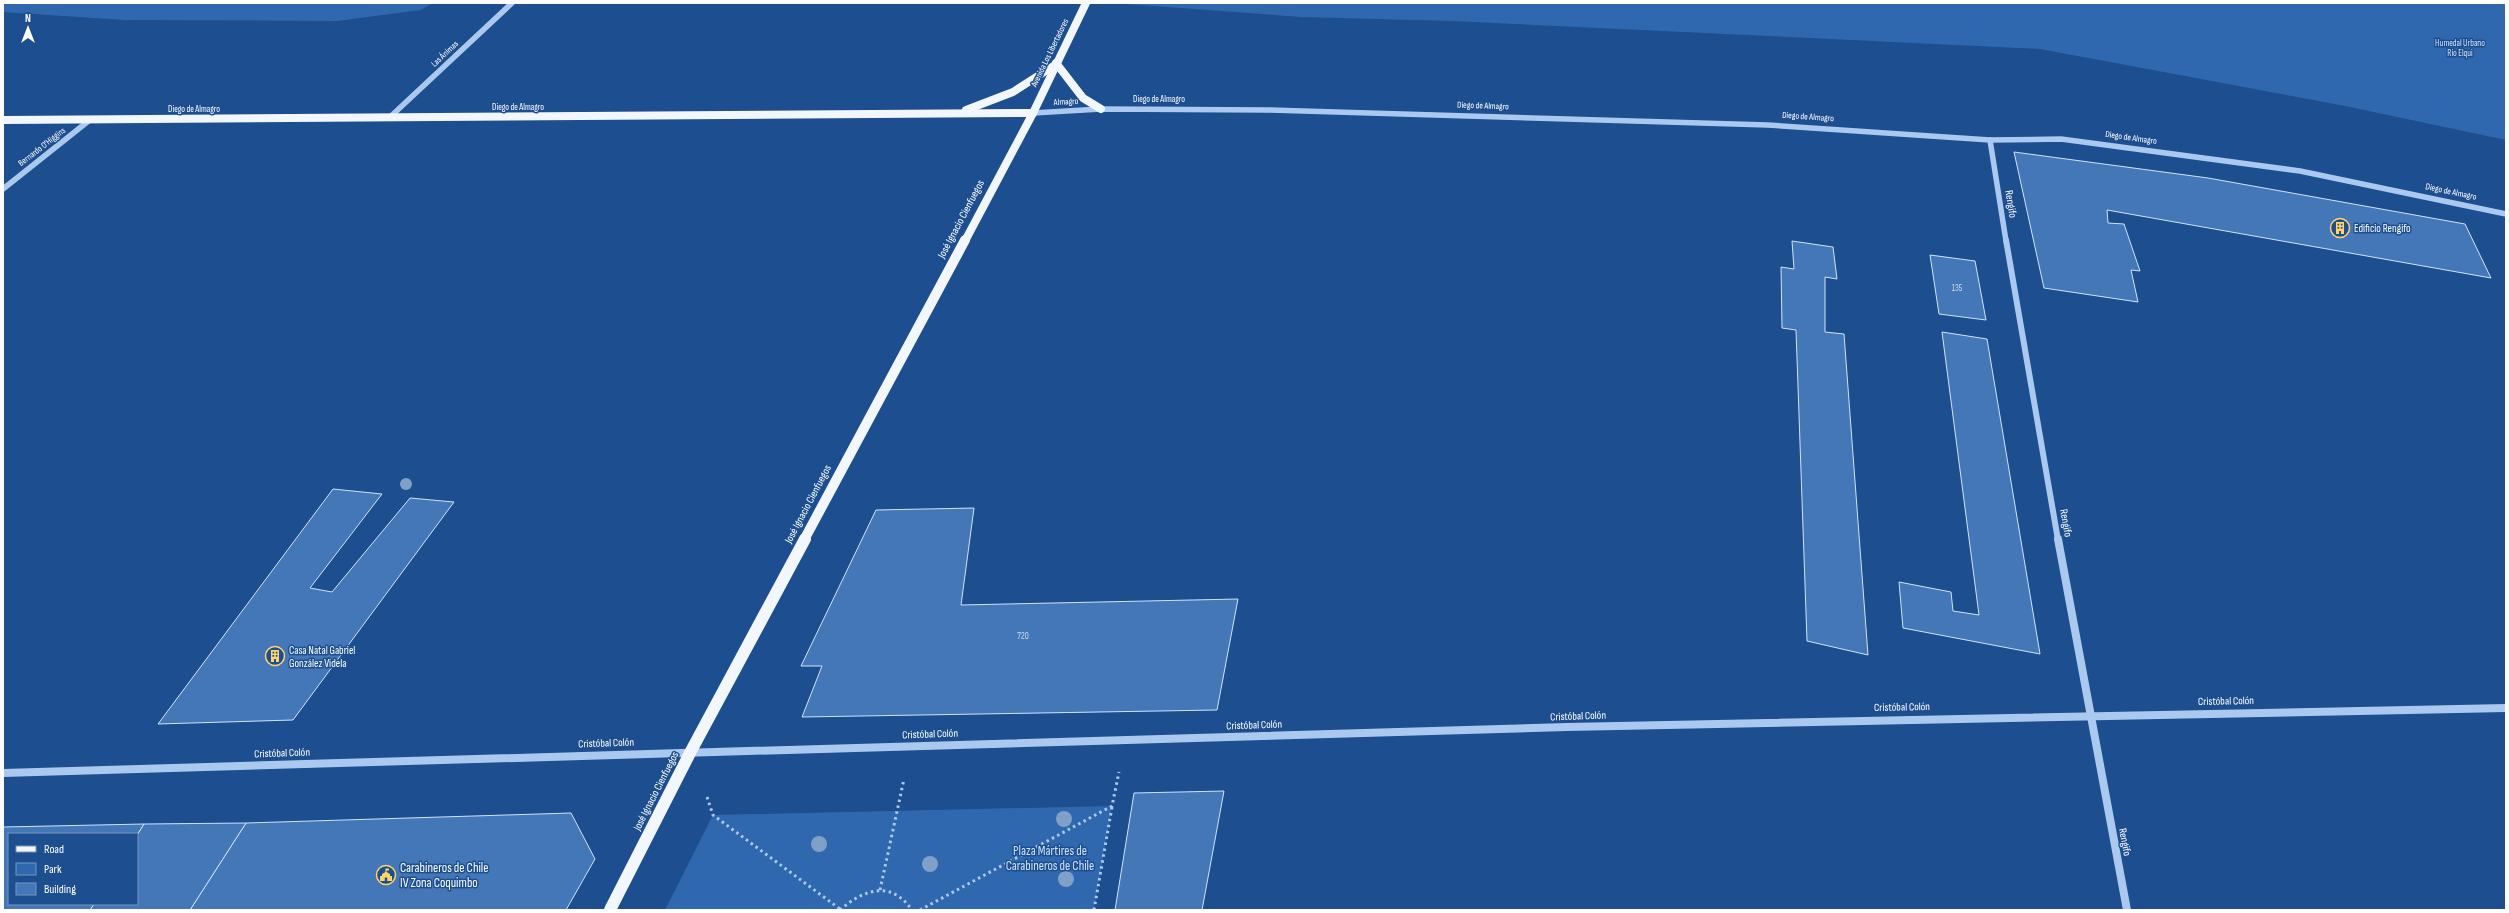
<svg xmlns="http://www.w3.org/2000/svg" width="2509" height="913" viewBox="0 0 2509 913" font-family="'Sofia Sans Condensed',sans-serif">
<style>
.green{fill:#2f68ae}
.building{fill:#4477b8;stroke:#d1e3fa}
.lines{fill:none;stroke-linecap:round;stroke-linejoin:round}
.path{stroke:#abc9ee;stroke-width:3;stroke-dasharray:2.5 3.5;stroke-linecap:butt}
.minor-far2{stroke:#abc9ee;stroke-width:5.5}
.minor-far1{stroke:#abc9ee;stroke-width:6}
.minor{stroke:#abc9ee;stroke-width:8}
.major-far2{stroke:#f2f7ff;stroke-width:8}
.major-far1{stroke:#f2f7ff;stroke-width:10}
.major{stroke:#f2f7ff;stroke-width:12}
.tree{fill:#80a0ca}
.labels{text-anchor:middle;dominant-baseline:central;stroke-width:3;stroke-linejoin:round;paint-order:stroke}
.far-park-label{font-size:9px;fill:#d1e3fa;stroke:#1c4e90}
.far-street-label{font-size:9px;fill:#fff;stroke:#1c4e90}
.number-label{font-size:9px;fill:#d0dded}
.street-label{font-size:11px;fill:#fff;stroke:#1c4e90}
.poi-label{font-size:11px;fill:#fff;stroke:#1c4e90;text-anchor:start}
.near-park-label{font-size:13px;fill:#d1e3fa;stroke:#1c4e90}
.near-poi-label{font-size:13px;fill:#fff;stroke:#1c4e90;text-anchor:start}
</style>
<rect width="100%" height="100%" fill="#1c4e90"/>
<g class="green">
<path d="M3,3h429l-11,7 -84,11 -213,-1 -121,-8z"/>
<path d="M1113,3h1393v137l-161,-34 -305,-57 -588,-28 -151,-4z"/>
<path d="M1112,806l-18,104h-429l48,-95z"/>
</g>
<g class="building">
<path d="M2014,152l194,26 257,46 26,54 -384,-68 1,13 16,1 16,47 -9,-1 7,32 -94,-14z"/>
<path d="M1792,241l41,6 4,32 -12,-2v55l19,2 24,321 -61,-14 -11,-311 -14,-2 -1,-61 13,2z"/>
<path d="M1930,255l45,6 11,59 -47,-6z"/>
<path d="M1942,332l45,7 53,315 -137,-26 -4,-46 52,10 2,19 26,4z"/>
<path d="M333,489l49,5 -72,94 22,4 78,-94 44,4 -161,218 -135,4z"/>
<path d="M974,508l-13,97 277,-6 -21,111 -415,7 20,-51h-21l75,-156z"/>
<path d="M1224,791l-22,119h-87l19,-117z"/>
<path d="M571,813l24,46 -29,51h-376l56,-87z"/>
<path d="M246,823l-56,87h-100l4,-6h43v-69l7,-11z"/>
<path d="M144,824l-7,11 -128,-1v70h85l-4,6h-87v-83z"/>
</g>
<g class="lines">
<g class="path">
<path d="M707,797l6,18 127,94"/>
<path d="M880,890l24,-111"/>
<path d="M840,910c24,-21 51,-30 72,0"/>
<path d="M920,910l192,-104 7,-34"/>
<path d="M1094,910l18,-103"/>
</g>
<g class="minor-far2">
<path d="M1033,113l68,-4 167,1 500,15 222,15 71,-1 239,32 206,43"/>
<path d="M389,118l123,-115"/>
<path d="M1990,140l16,101"/>
<path d="M3,189l88,-70"/>
</g>
<path class="minor-far1" d="M2006,240l52,300"/>
<g class="minor">
<path d="M2058,539l69,371"/>
<path d="M3,773l1564,-46 939,-19"/>
</g>
<g class="major-far2">
<path d="M1056,63l27,35 18,11"/>
<path d="M966,110l47,-18 42,-27"/>
<path d="M3,120l1030,-7"/>
<path d="M965,241l68,-128 53,-110"/>
</g>
<path class="major-far1" d="M804,540l161,-300"/>
<path class="major" d="M610,910l81,-159 114,-212"/>
</g>
<g class="tree">
<circle cx="406" cy="484" r="6"/>
<circle cx="1064" cy="819" r="8"/>
<circle cx="819" cy="844" r="8"/>
<circle cx="930" cy="864" r="8"/>
<circle cx="1066" cy="879" r="8"/>
</g>
<defs>
<g id="building-ring" transform="scale(1)"><circle r="9.5" fill="#1c4e90" stroke="#ffd468" stroke-width="1.5"/><path d="M-4-6H4V6H1V3H-1V6H-4ZM-2.5-4.3h1.7v1.8h-1.7ZM.8-4.3h1.7v1.8H.8ZM-2.5-1h1.7V.8h-1.7ZM.8-1h1.7V.8H.8Z" fill="#ffd468"/></g>
<g id="civic-ring" transform="scale(1)"><circle r="9.5" fill="#1c4e90" stroke="#ffd468" stroke-width="1.5"/><path d="M-.6-6.5H3V-4.5H.6V-3L4-1V1h2V6H-6V1h2V-1L-.6-3ZM-1.2 2.5V6h2.4V2.5Z" fill="#ffd468"/></g>
</defs>
<g fill-rule="evenodd">
<use href="#building-ring" x="2340" y="228"/>
<use href="#building-ring" x="275" y="656"/>
<use href="#civic-ring" x="386" y="875"/>
</g>
<g class="labels">
<g class="far-park-label">
<text x="2460" y="43">Humedal Urbano<tspan x="2460" dy="10">Río Elqui</tspan></text>
</g>
<g class="far-street-label">
<text transform="translate(1050 53) rotate(-64)">Avenida Los Libertadores</text>
<text transform="translate(445 54) rotate(-43)">Las Ánimas</text>
<text x="1159" y="99">Diego de Almagro</text>
<text transform="translate(1066 102) rotate(-3)">Almagro</text>
<text transform="translate(1483 106) rotate(2)">Diego de Almagro</text>
<text x="518" y="107">Diego de Almagro</text>
<text x="194" y="109">Diego de Almagro</text>
<text transform="translate(1808 117) rotate(4)">Diego de Almagro</text>
<text transform="translate(2131 138) rotate(8)">Diego de Almagro</text>
<text transform="translate(42 147) rotate(-38)">Bernardo O'Higgins</text>
<text transform="translate(2451 192) rotate(12)">Diego de Almagro</text>
</g>
<g class="number-label">
<text x="1957" y="288">135</text>
<text x="1023" y="636">720</text>
</g>
<g class="street-label">
<text transform="translate(2011 204) rotate(81)">Rengifo</text>
<text transform="translate(961 219) rotate(-62)">José Ignacio Cienfuegos</text>
<text transform="translate(808 504) rotate(-62)">José Ignacio Cienfuegos</text>
<text transform="translate(2066 523) rotate(80)">Rengifo</text>
<text transform="translate(2226 701) rotate(-1)">Cristóbal Colón</text>
<text transform="translate(1902 707) rotate(-1)">Cristóbal Colón</text>
<text transform="translate(1578 716) rotate(-2)">Cristóbal Colón</text>
<text transform="translate(1254 725) rotate(-2)">Cristóbal Colón</text>
<text transform="translate(930 734) rotate(-2)">Cristóbal Colón</text>
<text transform="translate(606 743) rotate(-2)">Cristóbal Colón</text>
<text transform="translate(282 753) rotate(-2)">Cristóbal Colón</text>
<text transform="translate(656 791) rotate(-63)">José Ignacio Cienfuegos</text>
<text transform="translate(2125 842) rotate(79)">Rengifo</text>
</g>
<g class="poi-label">
<text x="2354" y="228">Edificio Rengifo</text>
<text x="289" y="650">Casa Natal Gabriel<tspan x="289" dy="13">González Videla</tspan></text>
</g>
<g class="near-park-label">
<text x="1050" y="851">Plaza Mártires de<tspan x="1050" dy="15">Carabineros de Chile</tspan></text>
</g>
<g class="near-poi-label">
<text x="400" y="868">Carabineros de Chile<tspan x="400" dy="15">IV Zona Coquimbo</tspan></text>
</g>
</g>
<rect width="2509" height="913" fill="none" stroke="#ffffff" stroke-width="8"/>
<rect x="8" y="833" width="130" height="72" fill="#1c4e90" stroke="#7795bc"/>
<rect x="16" y="846" width="20" height="6" fill="#f2f7ff" stroke="#7795bc"/>
<text x="44" y="853" font-size="12" fill="#ffffff">Road</text>
<rect x="16" y="863" width="20" height="12" fill="#2f68ae" stroke="#7795bc"/>
<text x="44" y="873" font-size="12" fill="#ffffff">Park</text>
<rect x="16" y="883" width="20" height="12" fill="#4477b8" stroke="#7795bc"/>
<text x="44" y="893" font-size="12" fill="#ffffff">Building</text>
<g transform="translate(28 28)" stroke="#1c4e90" stroke-width="3" paint-order="stroke">
<path d="M0-3L7 15L0 10L-7 15Z" fill="#ffffff"/>
<text y="-6" font-size="11" font-weight="bold" text-anchor="middle" fill="#ffffff">N</text>
</g>
</svg>
